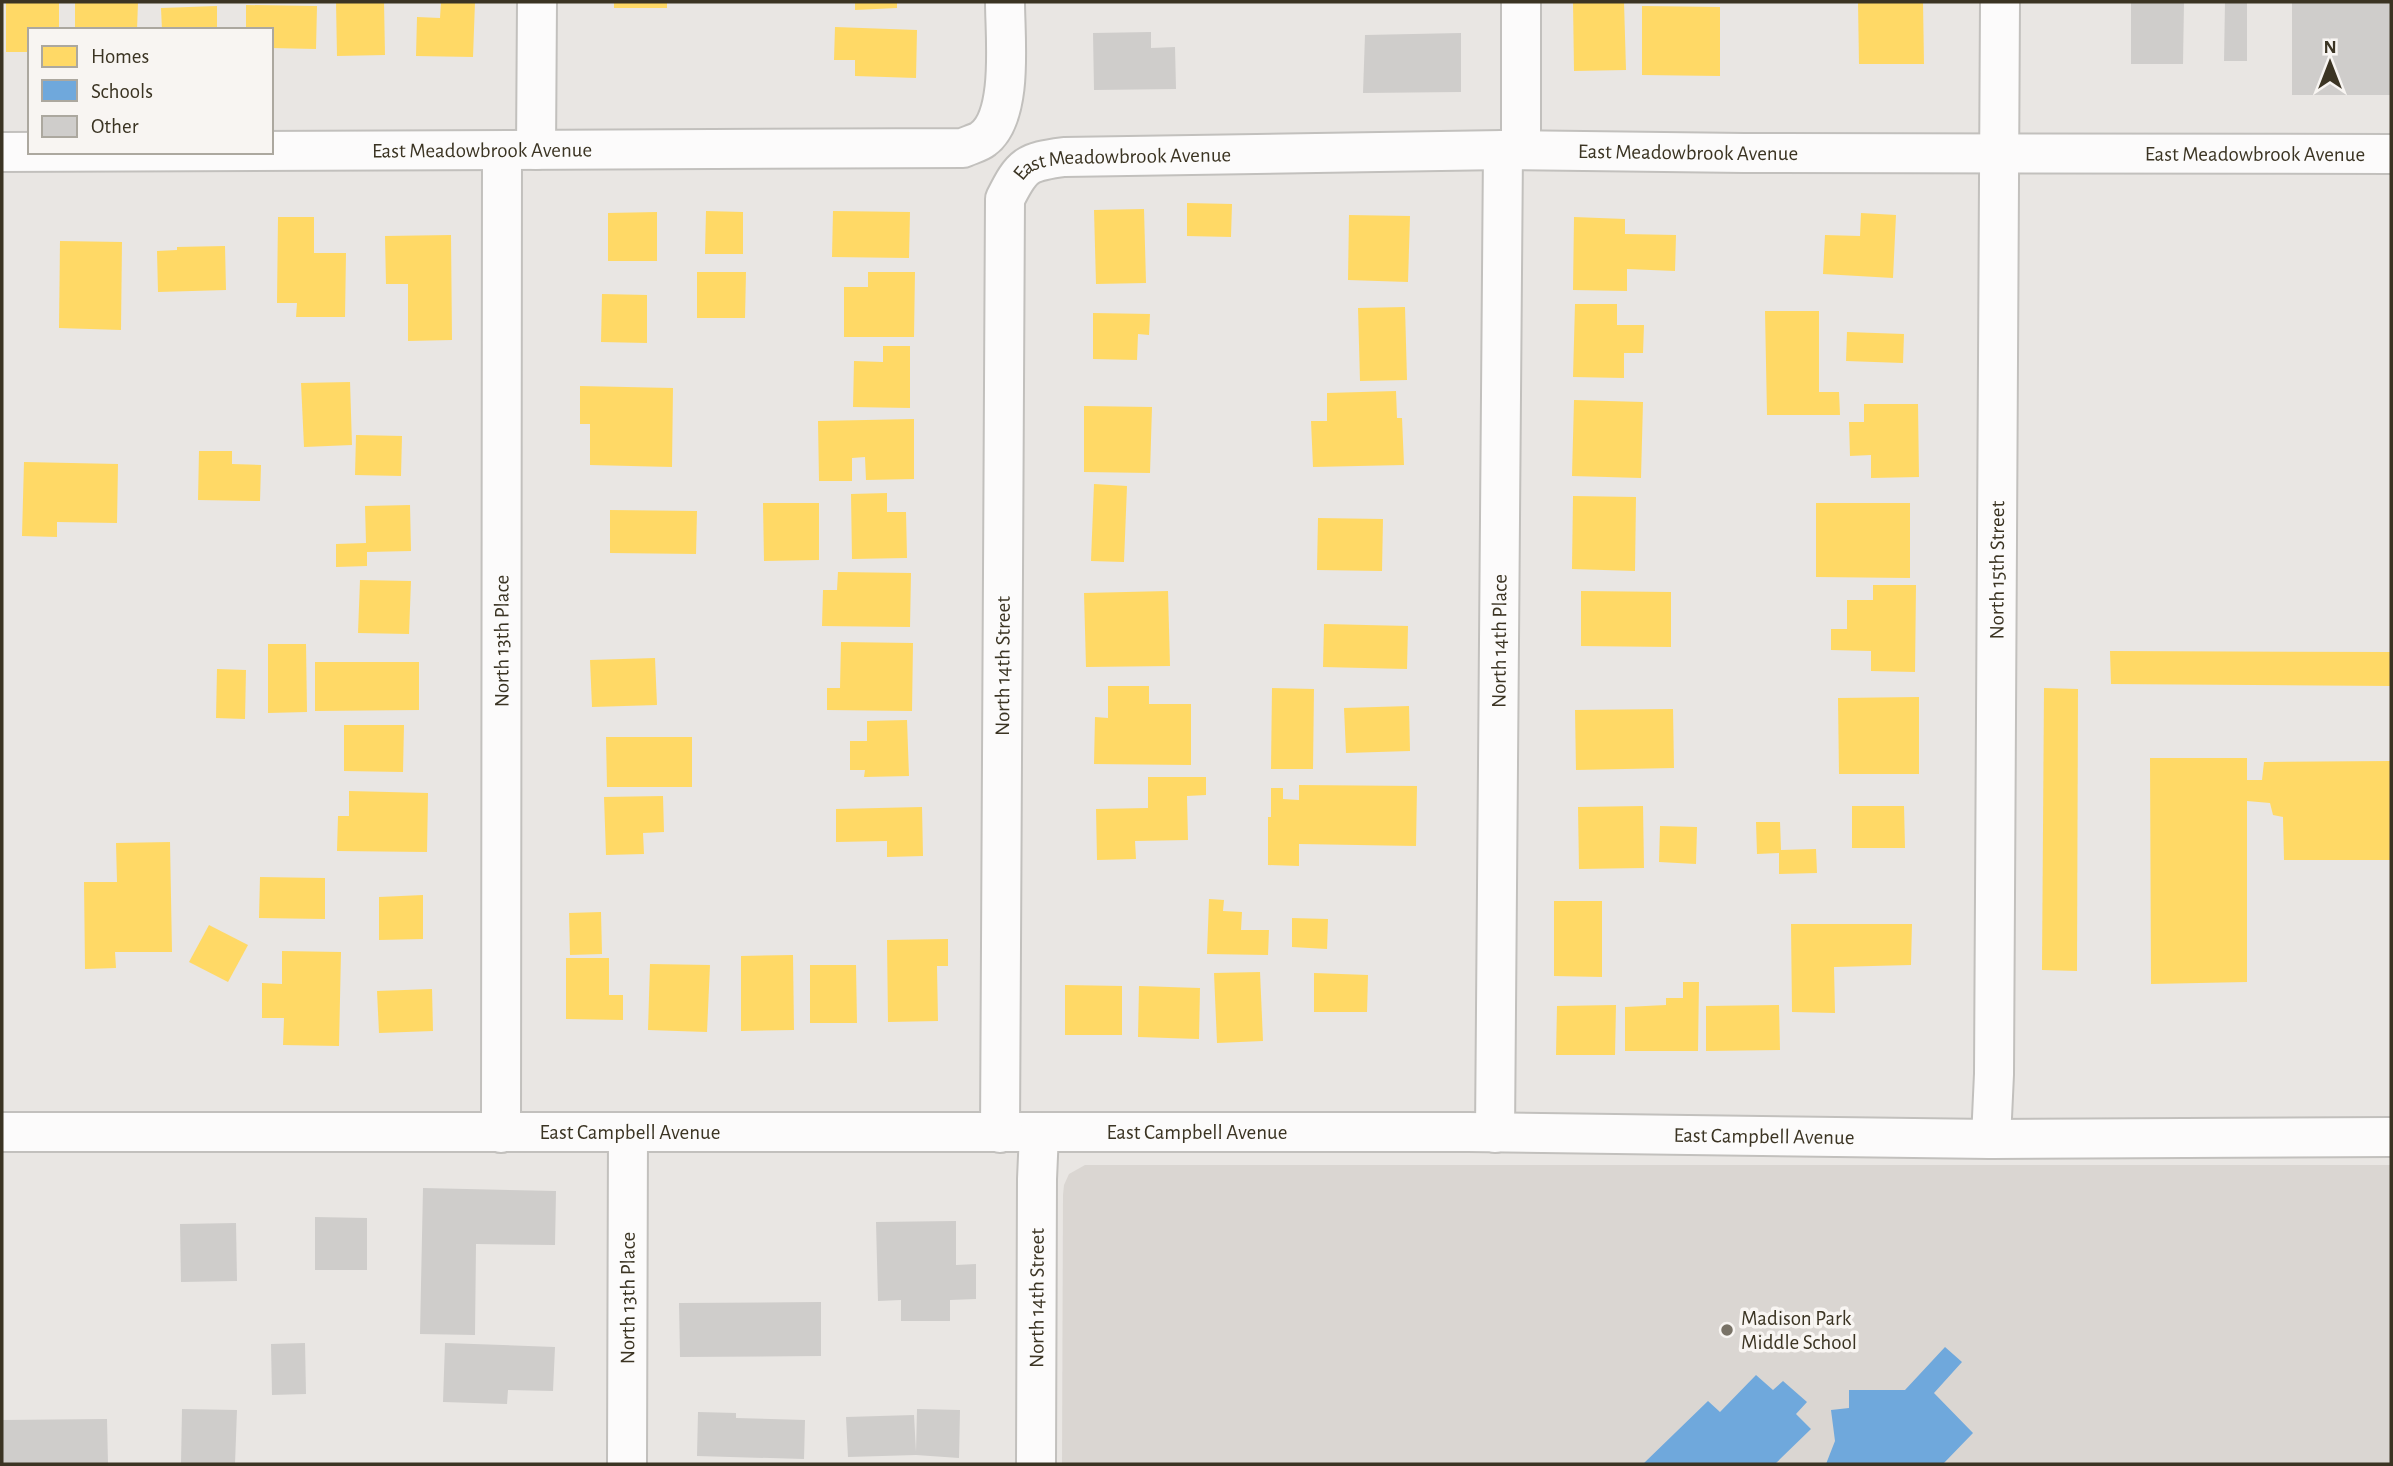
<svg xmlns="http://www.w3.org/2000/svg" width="2393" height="1466" viewBox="0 0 2393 1466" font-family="'Alegreya Sans',sans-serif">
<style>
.built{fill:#dad6d2}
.homes{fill:#ffd966}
.schools{fill:#6fa8dc}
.building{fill:#cfcdcb}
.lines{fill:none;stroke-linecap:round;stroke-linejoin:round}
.minor-casing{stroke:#c2c0bd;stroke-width:42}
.minor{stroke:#fcfbfb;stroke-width:38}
.poi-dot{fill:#787266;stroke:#f8f5f2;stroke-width:2.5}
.labels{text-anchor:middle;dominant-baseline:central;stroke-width:7;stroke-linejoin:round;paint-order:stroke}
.street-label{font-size:21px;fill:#3b3423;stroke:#f8f5f2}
.poi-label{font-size:21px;fill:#3b3423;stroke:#f8f5f2;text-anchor:start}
</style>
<rect width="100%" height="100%" fill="#e9e6e3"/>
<path class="built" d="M1085,1165h1306v299h-1329l1,-269 1,-10 5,-11z"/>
<g class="homes">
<path d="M6,2h53v28h-29v22h-24z"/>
<path d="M75,2h63l-1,28h-62z"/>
<path d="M336,2h48l1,53 -48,1z"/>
<path d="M441,2h34l-2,55 -57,-1 1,-39 23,1z"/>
<rect x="614" y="2" width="53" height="6"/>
<path d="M855,2h42v6l-42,2z"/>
<path d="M1573,2h51l2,68 -52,1z"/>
<path d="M1858,2h65l1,62h-65z"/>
<path d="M246,5l71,1 -1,43 -45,-1v-18h-25z"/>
<path d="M217,6v24h-55l-1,-22z"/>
<path d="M1642,6l78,1v69l-78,-1z"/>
<path d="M835,27l82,3 -1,48 -61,-2v-16h-21z"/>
<path d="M1187,203l45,1 -1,33 -44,-1z"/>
<path d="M1144,209l2,74 -50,1 -2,-74z"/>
<path d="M706,211l37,1v42h-38z"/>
<path d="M833,211l77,1 -1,46 -77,-1z"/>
<path d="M657,212v49h-49v-48z"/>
<path d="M1861,213l35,2 -3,63 -70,-4 2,-39 35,1z"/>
<path d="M1349,215l61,1 -2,66 -60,-2z"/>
<path d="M278,217h36v36h32l-1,64h-49l1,-14h-20z"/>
<path d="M1574,217l51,2v15l51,1 -1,36 -48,-2v22l-54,-1z"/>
<path d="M451,235l1,105 -44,1v-57h-22l-1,-48z"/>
<path d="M60,241l62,1 -1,88 -62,-2z"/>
<path d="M225,246l1,44 -68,2 -1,-41 20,-1v-3z"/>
<path d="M697,272h49l-1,46h-48z"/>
<path d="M868,272h47l-1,65h-70v-50h24z"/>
<path d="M602,294l45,1v48l-46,-1z"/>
<path d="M1575,304h42v21h27l-1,28h-19v25l-51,-1z"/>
<path d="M1405,307l2,73 -47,1 -2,-73z"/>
<path d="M1765,311h54v81h20l1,23h-73z"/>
<path d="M1093,313l57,1 -1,21 -11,-1 -1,26 -44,-1z"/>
<path d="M1847,332l57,2 -1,29 -57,-2z"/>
<path d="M883,346h27v62l-57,-1 1,-46 29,1z"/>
<path d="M350,382l2,63 -48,2 -3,-64z"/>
<path d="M580,386l93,2 -1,79 -82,-2v-41h-10z"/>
<path d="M1396,391l1,27h5l2,47 -91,2 -2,-46h16v-28z"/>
<path d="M1574,400l69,2 -2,76 -69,-2z"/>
<path d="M1864,404h54l1,73 -48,1v-23l-21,1 -1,-34h15z"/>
<path d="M1084,406l68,1 -2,66 -66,-1z"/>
<path d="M914,419v60l-48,1 -1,-23 -13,1v23h-33l-1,-60z"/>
<path d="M356,435l46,1 -1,40 -46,-1z"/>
<path d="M199,451h33v13l29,1 -1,36 -62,-1z"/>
<path d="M24,462l94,2 -1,59 -60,-1v15l-35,-1z"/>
<path d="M1094,484l33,2 -3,76 -33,-1z"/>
<path d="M887,493v19h19l1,46 -55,1 -1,-65z"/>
<path d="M1573,496l63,1 -1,74 -63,-2z"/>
<path d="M763,503h56v57l-55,1z"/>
<path d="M1816,503h94v75l-94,-1z"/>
<path d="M410,505l1,46 -44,1v14l-31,1v-23l30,-1 -1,-37z"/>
<path d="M610,510l87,1 -1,43 -86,-1z"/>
<path d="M1318,518l65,1 -1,52 -65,-1z"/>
<path d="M838,572l73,1 -1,54 -88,-1 1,-36h14z"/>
<path d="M360,580l51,1 -2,53 -51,-1z"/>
<path d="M1873,585h43l-1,87 -44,-1v-20l-40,-1v-21h16v-29h26z"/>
<path d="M1168,591l2,75 -84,1 -2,-74z"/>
<path d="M1581,591l90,1v55l-90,-1z"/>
<path d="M1324,624l84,2 -1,43 -84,-2z"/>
<path d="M841,642l72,1 -1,68 -85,-1v-22h13z"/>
<path d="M268,644h38l1,68 -39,1z"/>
<path d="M2110,651l281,1v34l-280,-2z"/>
<path d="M655,658l2,47 -65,2 -2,-47z"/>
<path d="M315,662h104v48l-104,1z"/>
<path d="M217,669l29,1 -1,49 -29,-1z"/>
<path d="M1108,686h41v18h42v61l-97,-1 1,-47 13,1z"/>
<path d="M1272,688l42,1 -1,80h-42z"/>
<path d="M2044,688l34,1 -1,282 -35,-1z"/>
<path d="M1919,697v77h-80l-1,-76z"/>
<path d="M1409,706l1,45 -64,2 -2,-45z"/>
<path d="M1673,709l1,59 -98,2 -1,-60z"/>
<path d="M907,720l2,56 -45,1 1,-7h-15v-29h17v-20z"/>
<path d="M344,725h60l-1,47 -59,-1z"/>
<path d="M606,737h86v50h-85z"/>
<path d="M2150,758h97v22h15l2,-18 127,-1v99h-107l-1,-43 -10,-2 -3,-12 -23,-2v181l-96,2z"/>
<path d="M1148,777h58v18l-19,1 1,44 -53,1 1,18 -39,1 -1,-51 52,-1z"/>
<path d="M1299,785l118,1 -1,60 -117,-2v22l-31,-1v-48h3v-29h12v11l16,1z"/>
<path d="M349,791l79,2 -1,59 -90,-1 1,-35h11z"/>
<path d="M663,796l1,36 -21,1 1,21 -38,1 -2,-58z"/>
<path d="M1643,806l1,62 -65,1 -1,-62z"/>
<path d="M1852,806h52l1,42h-53z"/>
<path d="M922,807l1,49 -36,1v-16l-51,1v-33z"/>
<path d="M1756,822h24l1,28 35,-1 1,24 -38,1v-21l-22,1z"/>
<path d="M1660,826l37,1 -1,37 -37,-2z"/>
<path d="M170,842l2,110h-57l1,16 -31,1 -1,-87h33l-1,-39z"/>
<path d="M260,877l65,1v41l-66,-1z"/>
<path d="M423,895v44l-44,1v-43z"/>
<path d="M1209,899l15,1 -1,11 19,1 -1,18h28l-1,25 -61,-1z"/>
<path d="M1554,901h48v76l-48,-1z"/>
<path d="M601,912l1,42 -32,1 -1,-42z"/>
<path d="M1292,918l36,1 -1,30 -35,-2z"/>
<path d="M1791,924h121l-1,41 -77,2 1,46 -43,-1z"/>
<path d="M209,925l39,20 -20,37 -39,-20z"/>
<path d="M948,939v27h-11l1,55 -50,1 -1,-82z"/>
<path d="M282,951l59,1 -2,94 -56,-1 1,-27h-22v-35l20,1z"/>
<path d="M793,955l1,75 -53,1v-75z"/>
<path d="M566,958h43v37h14v25l-57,-1z"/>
<path d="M650,964l60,1 -3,67 -59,-2z"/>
<path d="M810,965h46l1,58h-47z"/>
<path d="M1260,972l3,69 -46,2 -3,-70z"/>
<path d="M1314,973l54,2 -1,37h-53z"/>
<path d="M1683,982h16l-1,69h-73v-44l41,-2v-7h17z"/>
<path d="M1065,985l57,1v49h-57z"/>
<path d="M1139,986l61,2 -1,51 -61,-2z"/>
<path d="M432,989l1,42 -54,2 -2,-42z"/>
<path d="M1616,1005l-1,50h-59l1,-49z"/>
<path d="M1779,1005l1,45 -74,1v-45z"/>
</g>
<g class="schools">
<path d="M1945,1347l17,15 -28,31 39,40 -30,31h-117l9,-23 -4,-31 18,-2v-18h56z"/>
<path d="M1756,1375l17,15 10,-9 24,21 -11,12 15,15 -36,35h-132l65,-63 12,11z"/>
</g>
<g class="building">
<path d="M2131,2h53l-1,62h-52z"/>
<path d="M2225,2h22v59h-23z"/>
<rect x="2292" y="2" width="99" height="93"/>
<path d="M1151,32v16l24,-1 1,42 -82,1 -1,-57z"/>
<path d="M1461,33v59l-98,1 2,-58z"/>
<path d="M423,1188l133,3 -1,54 -79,-1 -1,91 -55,-1z"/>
<path d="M315,1217l52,1v52h-52z"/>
<path d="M956,1221v44l20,-1v35l-26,1v21h-49v-21l-23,1 -2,-79z"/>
<path d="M236,1223l1,58 -56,1 -1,-58z"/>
<path d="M821,1302v54l-141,1 -1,-54z"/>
<path d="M305,1343l1,51 -34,1 -1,-51z"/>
<path d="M445,1343l110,4 -2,44 -45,-1 -1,14 -64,-2z"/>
<path d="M182,1409l55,1 -2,54h-54z"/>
<path d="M917,1409l43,1 -1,48 -43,-3 -68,2 -2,-40 68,-2 2,37z"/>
<path d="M698,1412l38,1v5l69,2 -1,39 -107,-3z"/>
<path d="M107,1419l1,45h-106v-44z"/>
</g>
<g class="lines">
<g class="minor-casing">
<g id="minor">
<path d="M536,150l1,-148"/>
<path d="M1521,150v-148"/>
<path id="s1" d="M2,152l961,-4c6,-3 15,-5 20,-9 31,-23 22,-102 22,-137"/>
<path id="s2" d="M2,1132h1466l523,7 400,-2"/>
<path id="s3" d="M501,1133l1,-982"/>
<path id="s4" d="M1000,1133l5,-934c17,-34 21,-37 59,-42l439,-7 241,3 647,1"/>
<path id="s5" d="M1495,1133l8,-983"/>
<path id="s6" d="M1991,1139l3,-65 6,-1072"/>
<path id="s7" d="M627,1464l1,-331"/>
<path id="s8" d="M1036,1464l1,-285 2,-46"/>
</g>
</g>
<use href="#minor" class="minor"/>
</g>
<circle class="poi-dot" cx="1727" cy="1330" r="7"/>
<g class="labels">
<g class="street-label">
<text stroke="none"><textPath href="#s1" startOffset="480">East Meadowbrook Avenue</textPath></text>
<text stroke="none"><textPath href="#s4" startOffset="1636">East Meadowbrook Avenue</textPath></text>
<text stroke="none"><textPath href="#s4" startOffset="2203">East Meadowbrook Avenue</textPath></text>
<text stroke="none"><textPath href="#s4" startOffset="1069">East Meadowbrook Avenue</textPath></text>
<text stroke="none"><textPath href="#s6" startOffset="569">North 15th Street</textPath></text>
<text stroke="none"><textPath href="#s5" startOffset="492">North 14th Place</textPath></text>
<text stroke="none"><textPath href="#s3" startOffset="492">North 13th Place</textPath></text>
<text stroke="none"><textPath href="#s4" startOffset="467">North 14th Street</textPath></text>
<text stroke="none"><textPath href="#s2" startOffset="1195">East Campbell Avenue</textPath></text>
<text stroke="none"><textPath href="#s2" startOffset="628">East Campbell Avenue</textPath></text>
<text stroke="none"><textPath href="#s2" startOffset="1762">East Campbell Avenue</textPath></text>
<text stroke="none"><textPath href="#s7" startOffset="166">North 13th Place</textPath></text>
<text stroke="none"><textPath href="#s8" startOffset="166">North 14th Street</textPath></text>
</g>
<g class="poi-label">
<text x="1741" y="1318">Madison Park<tspan x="1741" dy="24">Middle School</tspan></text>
</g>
</g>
<rect width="2393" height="1466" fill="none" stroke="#3b3423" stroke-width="7"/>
<rect x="28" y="28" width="245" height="126" fill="#f8f5f2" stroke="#aca89f" stroke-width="2"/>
<rect x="42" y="46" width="35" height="21" fill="#ffd966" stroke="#aca89f" stroke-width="2"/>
<text x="91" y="63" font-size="21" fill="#3b3423">Homes</text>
<rect x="42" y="80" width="35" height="21" fill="#6fa8dc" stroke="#aca89f" stroke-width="2"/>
<text x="91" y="98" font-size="21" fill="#3b3423">Schools</text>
<rect x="42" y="116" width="35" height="21" fill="#cfcdcb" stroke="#aca89f" stroke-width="2"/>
<text x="91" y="133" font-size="21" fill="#3b3423">Other</text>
<g transform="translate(2330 63)" stroke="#f8f5f2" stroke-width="5" paint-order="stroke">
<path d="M0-5L12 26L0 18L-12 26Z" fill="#3b3423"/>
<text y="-10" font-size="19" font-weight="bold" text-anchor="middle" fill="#3b3423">N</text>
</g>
</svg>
